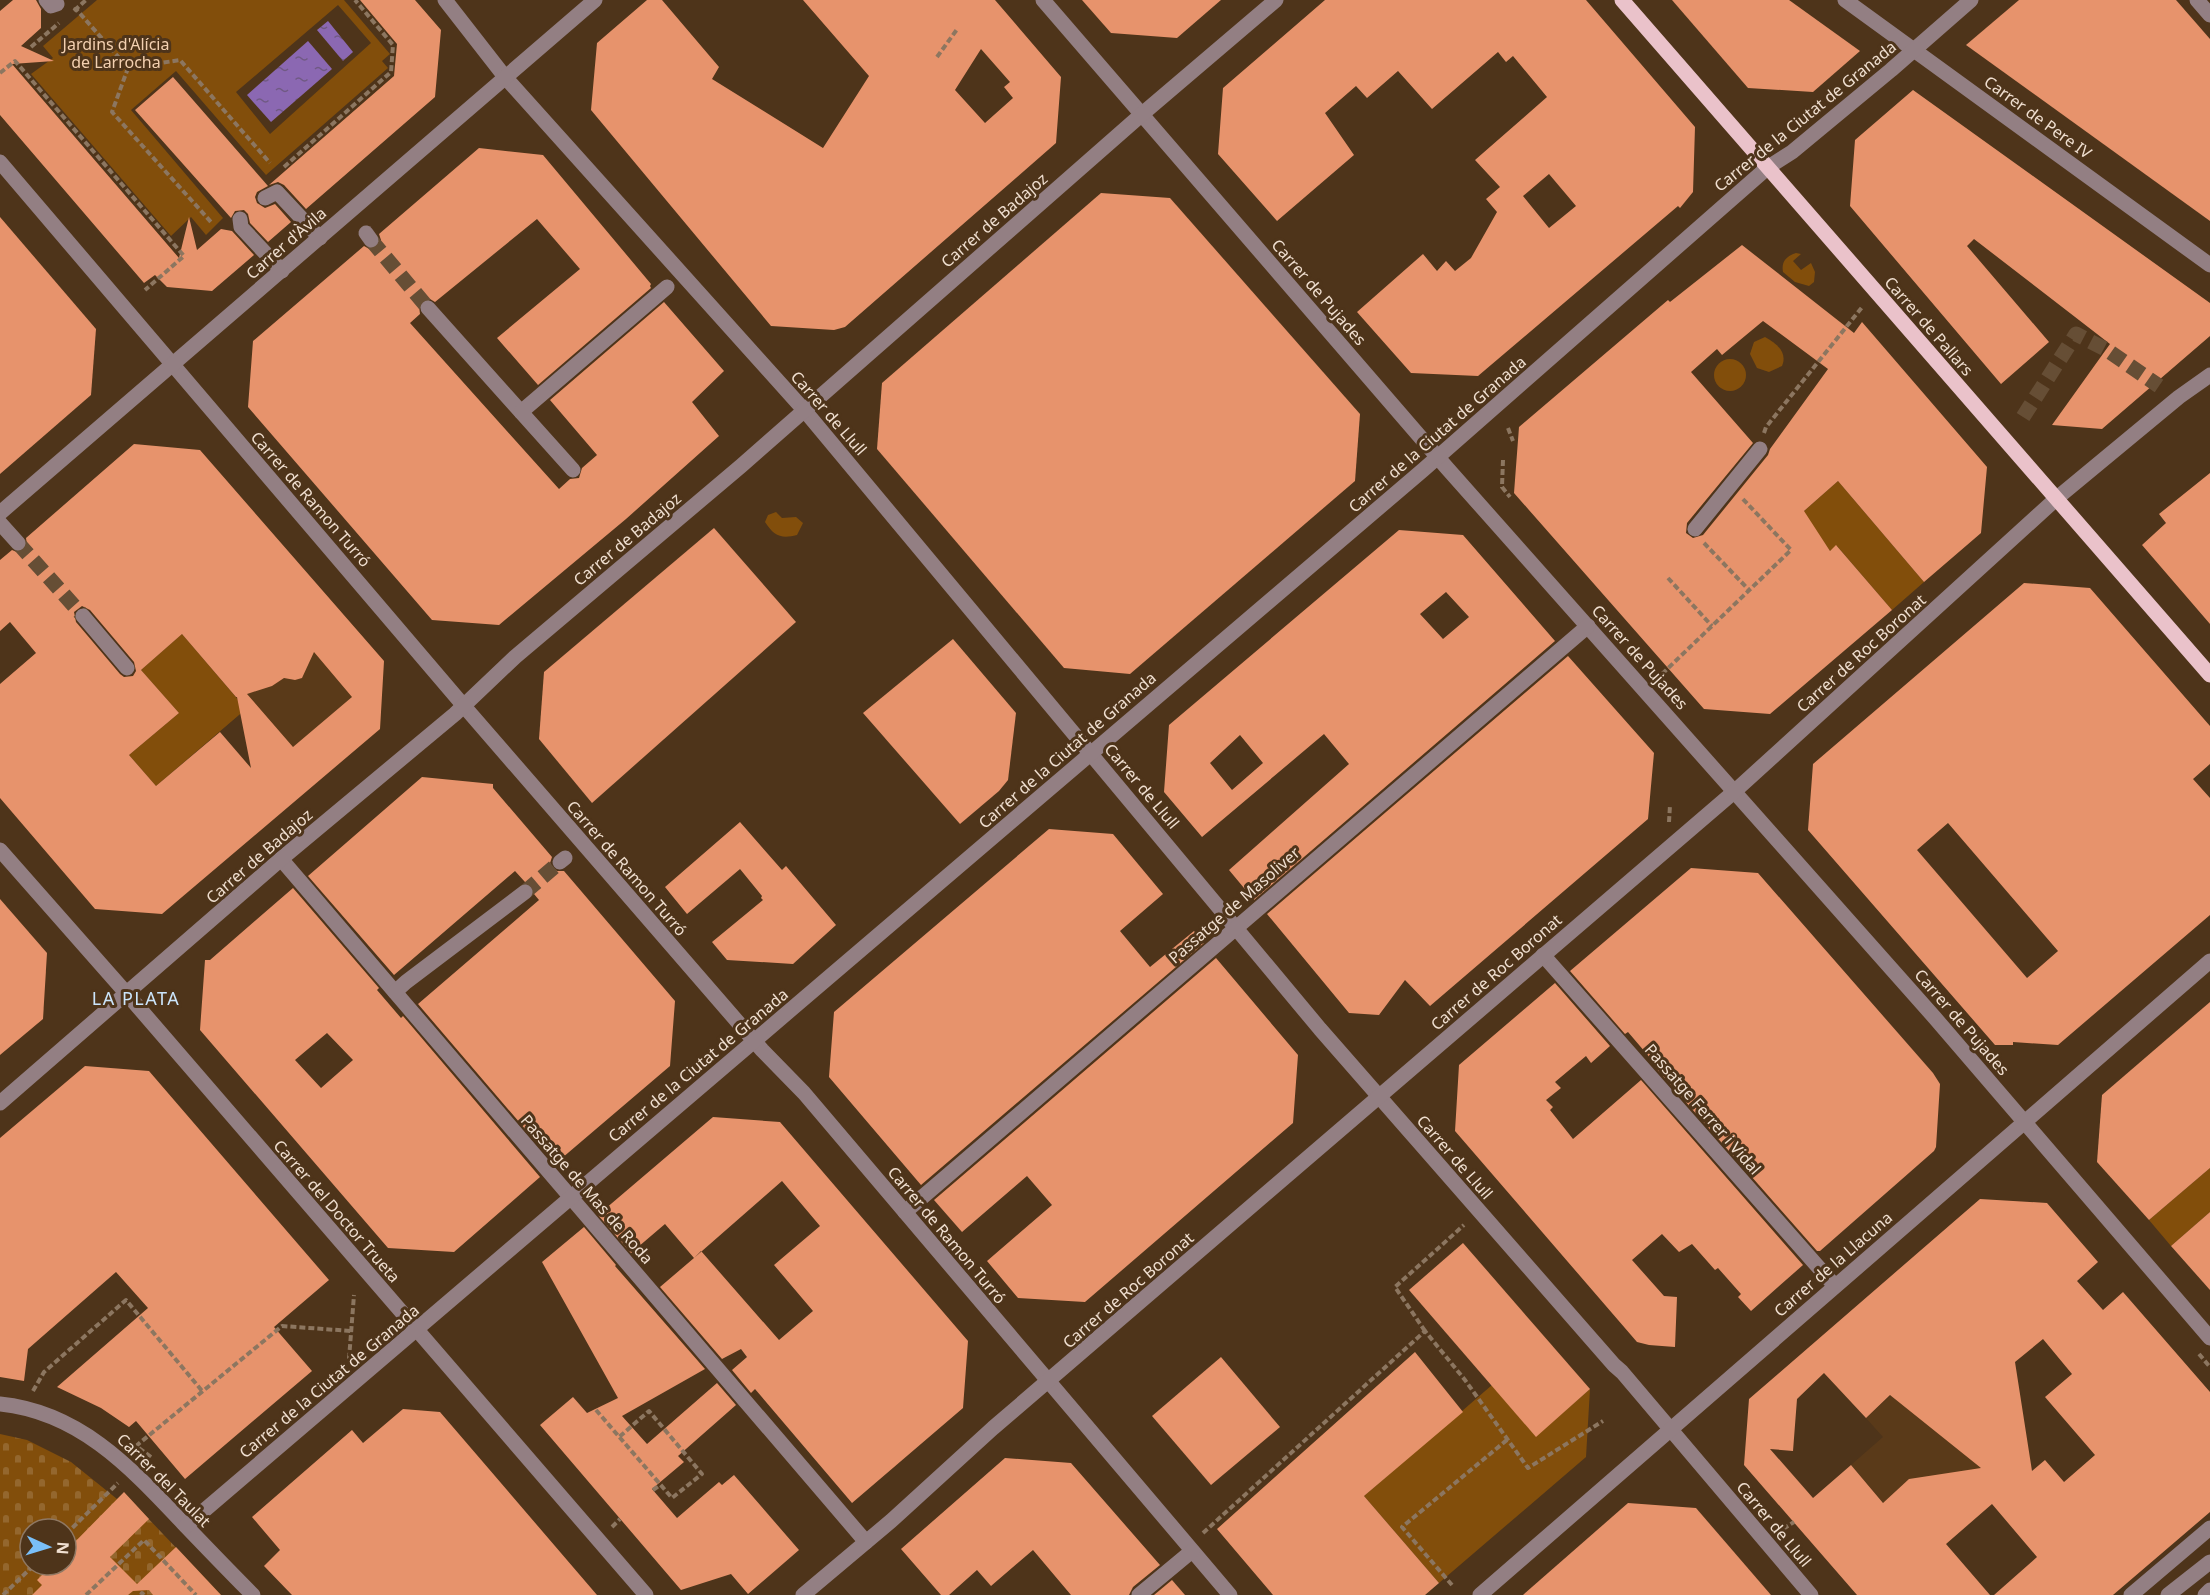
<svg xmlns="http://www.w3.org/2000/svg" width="2210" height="1595" viewBox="0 0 2210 1595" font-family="'Noto Sans',sans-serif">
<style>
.built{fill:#5a3a19}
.green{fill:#824e0b;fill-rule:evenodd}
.cemetery{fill:url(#cemetery-stones);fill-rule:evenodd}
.water{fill:url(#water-ripples)}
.building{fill:#e7936c;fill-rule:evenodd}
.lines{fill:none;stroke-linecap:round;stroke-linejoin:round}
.minor-tunnel{stroke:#664e35;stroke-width:15;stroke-dasharray:15 8;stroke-linecap:butt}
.path{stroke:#8c7660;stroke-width:4;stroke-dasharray:6 3;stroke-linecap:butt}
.minor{stroke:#937f83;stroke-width:15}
.major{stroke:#eac2ca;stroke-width:15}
.labels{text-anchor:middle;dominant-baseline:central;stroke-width:6;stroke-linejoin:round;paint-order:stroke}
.park-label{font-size:16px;fill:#f3d0b0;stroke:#4e341a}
.street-label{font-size:16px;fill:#f0dfd0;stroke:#4e341a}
.neighbourhood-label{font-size:18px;letter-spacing:1.5px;fill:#cce5fb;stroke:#4e341a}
</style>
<defs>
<pattern id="cemetery-stones" width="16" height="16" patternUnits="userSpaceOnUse" patternTransform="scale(1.5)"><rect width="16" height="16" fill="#824e0b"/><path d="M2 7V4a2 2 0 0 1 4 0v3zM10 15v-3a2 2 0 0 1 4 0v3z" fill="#94672e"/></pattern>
<pattern id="water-ripples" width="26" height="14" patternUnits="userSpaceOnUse" patternTransform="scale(1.5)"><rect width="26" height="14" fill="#8b68b2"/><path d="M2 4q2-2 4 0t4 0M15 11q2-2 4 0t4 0" fill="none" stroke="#705984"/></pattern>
</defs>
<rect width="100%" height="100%" fill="#4e341a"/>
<g class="built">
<path d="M284,546l1,130 7,4 9,-2v-16l48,-41 35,40 -4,68 -60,50 -66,-77 -98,84 -58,-67 27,-36z"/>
<path d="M1923,1366l96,100 -122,53 -46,-54 32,-28 -17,-19z"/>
</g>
<g class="green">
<path d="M97,0h247l46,54 -8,7 6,7 -122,107 -90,-104 -45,39 92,108 -17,17 -15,-18 -20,19 -140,-162 22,-16 -10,-12zM338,5l33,38 -101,91 -34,-42z"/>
<path d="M1796,253l5,1 -8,7 8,9 10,-7 4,9 -1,10 -5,4 -14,-4 -12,-10c-2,-11 4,-16 13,-19z"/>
<path d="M1765,337c11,6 23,15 17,29l-13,6 -12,-4 -7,-14 4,-12z"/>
<circle cx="1730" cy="375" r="16"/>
<path d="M1838,481l86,101 -32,28 -55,-64 -7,5 -27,-39z"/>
<path d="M776,512l6,6 14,-1 7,6 -6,12c-16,4 -23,1 -32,-13l3,-7z"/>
<path d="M182,634l64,75 -90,77 -27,-31 50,-42 -38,-43z"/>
<path d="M2210,1168v44l-39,34 -22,-26z"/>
<path d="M1492,1385l44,51 54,-47 -4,68 -147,126 -75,-87z"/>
</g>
<path class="cemetery" d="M0,1434l27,6 44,22 46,37 7,-6 97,102h-221zM30,1529h36v36h-36z"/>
<g class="water">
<path d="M328,21l25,31 -10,9 -26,-31z"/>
<path d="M308,41l24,28 -61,53 -24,-27z"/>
</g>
<g class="building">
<path d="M13,0h23l5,9v19l-20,18 33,15 -42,3 167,194 10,-41 8,33 24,-21 11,2 22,24 -42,36 -45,-4 -12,-12 -11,8 -144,-168v-104z"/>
<path d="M360,0h55l26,30 -6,67 -129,112 -22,-24 -6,-3 -9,3 125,-109 3,-32z"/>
<path d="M647,0h15l57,67 -7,12 111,69 46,-72 -66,-76h192l66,77 -5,66 -211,184 -11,3 -63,-4 -180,-216 6,-67zM981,49l29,33 -6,5 9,11 -28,25 -30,-33z"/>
<path d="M1082,0h139l-44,38 -66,-5z"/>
<path d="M1325,0h261l109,127 -2,65 -13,16 -2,-2 -200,170 -67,-3 -54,-61 66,-58 14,17 9,-10 9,10 16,-13 26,-46 -11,-13 14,-12 -25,-27 72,-63 -34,-41 -7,6 -8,-10 -66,57 -34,-38 -31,27 -11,-12 -31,27 29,42 -77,66 -59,-67 5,-66zM1549,174l27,32 -27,22 -26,-32z"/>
<path d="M1672,0h117l71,51 -47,41 -65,-4z"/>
<path d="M2019,0h157l34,39v182l-244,-176z"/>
<path d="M173,77l95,109 -11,6 -2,5 2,6 8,5 10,-4 16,18 -23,20 -18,-19 -2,-9 -4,-4 -9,1 -4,7 -96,-108z"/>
<path d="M1913,90l297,213v33l-108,93 -50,-4 58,-81 -136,-105 -7,7 82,96 -48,42 -151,-178 5,-66z"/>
<path d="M479,148l64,7 108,129 -1,2 1,2 -113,97 -41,-47 83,-69 -43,-50 -102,83 -5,-3 -8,1 -3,6 1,8 -10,9 149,166 11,-10 9,-1 3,-10 15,-13 -47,-55 114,-98 60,69 -32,31 27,34 -93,83 -127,106 -67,-5 -184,-213 5,-66 111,-95 7,4 6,-2 4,-8 -2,-6z"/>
<path d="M1101,193l69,5 190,216 -5,67 -225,193 -66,-6 -187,-219 5,-66z"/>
<path d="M0,217l96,112 -5,66 -91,79z"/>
<path d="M1742,245l112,88 8,-11 125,145 -6,66 -57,49 -86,-101 -34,30 26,40 6,-6 56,65 -122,104 -66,-5 -190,-216 5,-66 149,-127 2,2zM1763,321l65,48 -58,80 -2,6 -65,80 -10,3 -7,-5 1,-10 66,-80 -62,-71 26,-23 5,6z"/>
<path d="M134,444l66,6 184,211 -4,68 -218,185 -67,-5 -95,-111v-114l36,-31 -26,-31 -10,9v-71l12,-10 7,3 5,-2 3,-6 -1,-7zM82,606l8,4 44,52 2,9 -3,5 -9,1 -4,-3 -44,-52 -2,-10zM182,634l54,63h1l14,71 -31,-36 -64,54 -27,-31 50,-42 -38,-43zM314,652l38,45 -59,50 -46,-53 25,-8 12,-8 11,2 7,-2z"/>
<path d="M2210,473v151l-68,-79 24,-22 -7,-9z"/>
<path d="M714,528l82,94 -204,181 -53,-64 5,-67z"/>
<path d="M1399,530l64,5 92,106 -301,259 -25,-30 120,-106 -25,-30 -122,103 -38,-45 5,-67zM1446,592l23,25 -26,22 -23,-25zM1240,735l23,28 -31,27 -22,-27z"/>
<path d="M2024,583l66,5 120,138v38l-17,15 17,19v117l-152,130 -45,-3v3h-18l-187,-215 5,-66zM1948,823l110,128 -31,27 -110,-128z"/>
<path d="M953,639l63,74 -8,67 -9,11 -39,33 -97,-111z"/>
<path d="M1568,656l86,97 -6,66 -218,187 -25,-26 -26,35 -30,-2 -82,-99z"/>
<path d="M422,777l71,7v4l59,69 -2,6 3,5 4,3h7l111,130 -5,65 -115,98 -137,-160 121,-104 -5,-6 -2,-8 -7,-4 -10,-11 -121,104 -86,-99z"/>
<path d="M740,822l42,48 4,-4 50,59 -43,39 -66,-4 -15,-18 51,-42 -2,-2 1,-2 -22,-27 -53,45 -22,-27z"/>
<path d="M1049,829l64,5 50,60 -43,37 30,36 44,-36 10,12 -283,242 -92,-108 5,-65z"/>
<path d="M1691,868l67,5 175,200 7,11 -4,63 -2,4 -114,100h-3l-162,-184 2,-1 -29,-34 -3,2 -55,-63z"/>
<path d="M293,888l86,100 -2,2 24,28 2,-2 137,161 -86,75 -66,-4 -188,-218 5,-70h5zM327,1033l26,27 -32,28 -26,-28z"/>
<path d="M0,899l47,54 -4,66 -43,36z"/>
<path d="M1216,958l82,97 -5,68 -208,179 -67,-4 -31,-37 65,-56 -25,-29 -65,56 -28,-32z"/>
<path d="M1555,983l55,63 -19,17 -5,-7 -31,26 6,6 -15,12 7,7 -3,3 23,29 68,-59 162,185 -52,46 -13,-14 3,-3 -23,-26 -3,2 -23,-26 -13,8 -17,-18 -30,26 32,36 13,1 -2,50 -26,-2 -12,-3 -182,-211 4,-66z"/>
<path d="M2210,1002v166l-61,52 -52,-58 5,-67z"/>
<path d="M85,1066l64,5 180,209 -55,47 38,44 -127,108 -49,-58 -7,6 -28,-19 -44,-21 91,-79 -32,-36 -88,77 -4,32 -24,-4v-239z"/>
<path d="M713,1117l67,5 188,219 -5,67 -111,95 -97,-114 -4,4 -19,-23 15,-13 -6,-8 -19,10 -62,-72 34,-29 -29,-34 -34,29 -33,-38zM782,1181l38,45 -46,39 39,46 -34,29 -78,-89 -7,7z"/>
<path d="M1980,1199l67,4 51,59 -21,19 26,29 20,-18 87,100v120l-97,83h-119l43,-38 -45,-53 -46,40 44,51h-133l-113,-130 5,-66zM2043,1339l29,35 -27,23 50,58 -31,27 -19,-22 -13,11 -17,-109zM1824,1373l42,45 24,-23 91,73 -72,11 -26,24 -32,-38 -38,33 -43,-49 23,2 4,-52z"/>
<path d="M2210,1212v78l-39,-44z"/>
<path d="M584,1227l32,38 -1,1 90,103 -83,47 25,28 70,-61 19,22 -58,51 6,6 -32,27 25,29 42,-36 3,3 12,-10 65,75 -51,44 -17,-20 -50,16 -141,-165 33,-28 14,16 31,-15 -76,-136z"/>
<path d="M1463,1243l127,146 -54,48 -127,-147z"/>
<path d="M1415,1352l48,60 -99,84 75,87 -14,12h-152l-56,-66z"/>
<path d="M1221,1357l59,70 -69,58 -59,-69z"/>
<path d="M403,1409l37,3 157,183h-305l-28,-29 16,-16 -28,-33 100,-87 11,13z"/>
<path d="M1005,1458l66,5 89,102 -27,22 -4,8h-58l-38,-45 -42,36 -14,-16 -28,25h-8l-40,-46z"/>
<path d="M124,1492l25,27 -39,38 27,27 39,-37 45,48h-68l-4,-5 -16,1 -5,4h-96l10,-10 -5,-5 15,-15h14v-14z"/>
<path d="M1628,1503l68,5 75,87h-248z"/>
<path d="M1172,1580l13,15h-31z"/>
</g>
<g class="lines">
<g class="minor-tunnel">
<path d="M371,240l57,68"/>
<path d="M2023,417l53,-83 31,16 52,36"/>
<path d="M18,543l65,73"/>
<path d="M525,892l35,-30"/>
</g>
<g class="path">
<path d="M75,7l1,2 10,-9"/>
<path d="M74,11l2,-2 52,59 -16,44 99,110"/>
<path d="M31,47l28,-24"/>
<path d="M937,57l21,-29"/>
<path d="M128,68l52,-8 90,103"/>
<path d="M0,73l15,-12 169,195 -39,34"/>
<path d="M284,167l107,-95 2,-27 -38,-45"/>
<path d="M1508,428l5,13"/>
<path d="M1764,433l2,-6 97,-121"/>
<path d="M1503,460l-1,27 8,10"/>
<path d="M1704,543l45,47"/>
<path d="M1668,578l44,48"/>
<path d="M1662,674l129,-124 -49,-52"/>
<path d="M1669,822l1,-17"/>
<path d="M1425,1331l-30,-44 69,-62"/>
<path d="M2199,1354l11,13"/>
<path d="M349,1359l5,-64"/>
<path d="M33,1391l11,-19 82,-72 77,92"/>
<path d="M596,1410l76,88 30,-24 -53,-63 -31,27"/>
<path d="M151,1457l-15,-11 146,-120 69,5"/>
<path d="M653,1490l7,-5"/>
<path d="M612,1527l8,-8"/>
<path d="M1783,1529l11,-7"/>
<path d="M1203,1533l222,-202 40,49 63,88 75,-47"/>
<path d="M66,1534l52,-51"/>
<path d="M1452,1585l-50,-58 106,-88"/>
<path d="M3,1595l31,-30"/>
<path d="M86,1595l58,-55 52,55"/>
<path d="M141,1595l1,-2 2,2"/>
</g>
<g class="minor">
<path d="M46,0l5,6 6,-2"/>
<path d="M445,0l60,77 300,334 515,618 294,336 8,7 189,223"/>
<path d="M1043,0l404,468 488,550 275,320"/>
<path d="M1845,0l365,265"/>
<path d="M2197,0l13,15"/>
<path d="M0,162l463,543 299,345 42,43 426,502"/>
<path d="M265,198l12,-6 43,46"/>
<path d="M240,219l1,8 41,44"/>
<path d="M366,233l5,7"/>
<path d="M428,308l93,104"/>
<path d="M573,470l-52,-58 146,-125"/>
<path d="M0,513l595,-513"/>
<path d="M0,523l18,20"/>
<path d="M1695,529l65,-80"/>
<path d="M83,616l44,52"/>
<path d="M0,850l127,144 519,601"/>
<path d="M281,859l585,683"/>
<path d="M560,862l5,-4"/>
<path d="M1543,955l292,331"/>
<path d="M395,992l11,-10 119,-90"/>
<path d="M0,1103l281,-244 174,-145 60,-57 226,-191 400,-351 135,-115"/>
<path d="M905,1212l683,-586"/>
<path d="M0,1404c80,8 131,64 183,119 23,24 46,48 70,72"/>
<path d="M186,1526l1237,-1056 344,-302 25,-16 99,-82 80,-70"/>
<path d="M803,1595l88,-74 102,-93 742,-637 322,-293 122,-101 31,-22"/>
<path d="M1139,1595l53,-44"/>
<path d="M1480,1595l730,-634"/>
<path d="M2131,1595l79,-67"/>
<path d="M2168,1595l42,-33"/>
<path d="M2205,1595l5,-5"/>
</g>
<path class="major" d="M1622,0c195,226 393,449 588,675"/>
</g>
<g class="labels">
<g class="park-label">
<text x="116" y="44">Jardins d'Alícia<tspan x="116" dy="18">de Larrocha</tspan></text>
</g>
<g class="street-label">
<text transform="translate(1805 116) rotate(-39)">Carrer de la Ciutat de Granada</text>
<text transform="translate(2038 117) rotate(36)">Carrer de Pere IV</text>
<text transform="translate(994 220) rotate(-41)">Carrer de Badajoz</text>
<text transform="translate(286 243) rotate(-41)">Carrer d'Àvila</text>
<text transform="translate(1319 292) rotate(49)">Carrer de Pujades</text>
<text transform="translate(1929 326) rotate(49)">Carrer de Pallars</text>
<text transform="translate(829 413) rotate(49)">Carrer de Llull</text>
<text transform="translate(1437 434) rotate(-41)">Carrer de la Ciutat de Granada</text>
<text transform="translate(311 499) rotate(49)">Carrer de Ramon Turró</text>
<text transform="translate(627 539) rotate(-40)">Carrer de Badajoz</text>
<text transform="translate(1861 653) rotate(-42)">Carrer de Roc Boronat</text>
<text transform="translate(1640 657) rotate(48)">Carrer de Pujades</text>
<text transform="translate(1067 750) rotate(-41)">Carrer de la Ciutat de Granada</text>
<text transform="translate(1142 786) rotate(50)">Carrer de Llull</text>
<text transform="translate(259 856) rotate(-41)">Carrer de Badajoz</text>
<text transform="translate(627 868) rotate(49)">Carrer de Ramon Turró</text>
<text transform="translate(1234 905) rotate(-41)">Passatge de Masoliver</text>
<text transform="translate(1496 972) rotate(-41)">Carrer de Roc Boronat</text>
<text transform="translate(1962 1022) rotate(49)">Carrer de Pujades</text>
<text transform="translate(698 1065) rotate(-40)">Carrer de la Ciutat de Granada</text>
<text transform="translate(1703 1109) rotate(49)">Passatge Ferrer i Vidal</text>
<text transform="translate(1455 1157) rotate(49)">Carrer de Llull</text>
<text transform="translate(587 1189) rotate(49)">Passatge de Mas de Roda</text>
<text transform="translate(337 1211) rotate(49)">Carrer del Doctor Trueta</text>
<text transform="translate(947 1235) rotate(50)">Carrer de Ramon Turró</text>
<text transform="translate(1833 1264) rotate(-41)">Carrer de la Llacuna</text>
<text transform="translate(1128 1290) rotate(-41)">Carrer de Roc Boronat</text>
<text transform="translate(329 1381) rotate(-40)">Carrer de la Ciutat de Granada</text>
<text transform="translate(164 1480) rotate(45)">Carrer del Taulat</text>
<text transform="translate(1774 1524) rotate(50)">Carrer de Llull</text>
</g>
<g class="neighbourhood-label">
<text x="136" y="998">LA PLATA</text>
</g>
</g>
<g transform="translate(48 1547) rotate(94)"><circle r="28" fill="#4e341a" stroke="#8f7863" stroke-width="1.5"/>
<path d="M0-4.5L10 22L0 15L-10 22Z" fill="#7abff8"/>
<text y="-9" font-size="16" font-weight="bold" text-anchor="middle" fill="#f0dfd0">N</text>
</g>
</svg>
